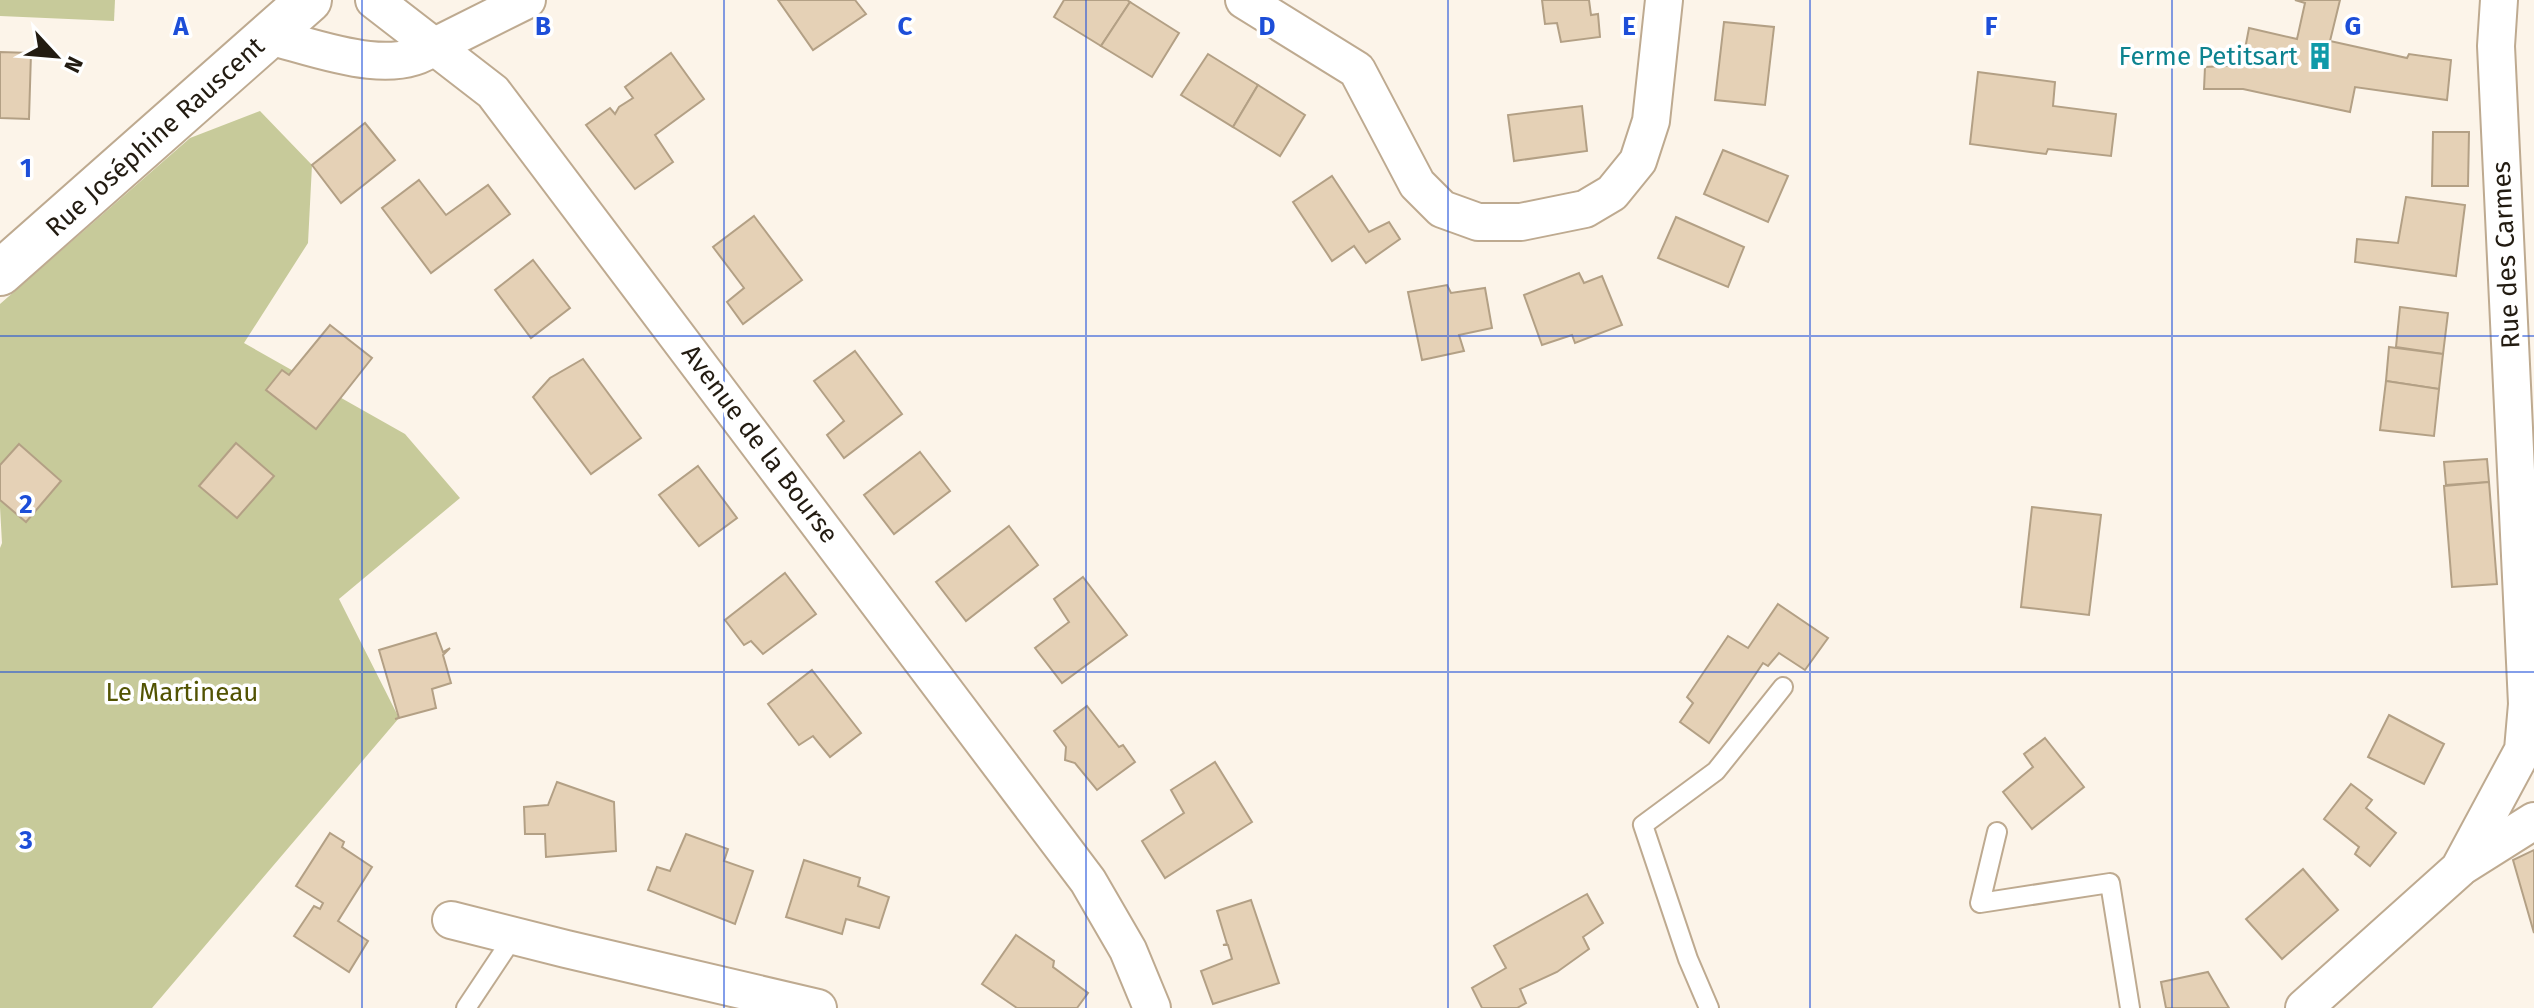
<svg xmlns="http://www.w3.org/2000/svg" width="2534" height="1008" viewBox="0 0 2534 1008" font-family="'Fira Sans',sans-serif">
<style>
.green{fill:#c7ca9a}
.building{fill:#e5d1b6;stroke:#b3a085;stroke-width:2}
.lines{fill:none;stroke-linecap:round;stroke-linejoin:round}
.service-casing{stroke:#beaa90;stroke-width:22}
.minor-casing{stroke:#beaa90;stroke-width:40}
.tertiary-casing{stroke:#beaa90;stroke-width:48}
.service{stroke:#fff;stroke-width:18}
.minor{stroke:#fff;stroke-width:36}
.tertiary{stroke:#fff;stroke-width:44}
.grid{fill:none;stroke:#1d4ed8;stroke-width:2;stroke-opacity:0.55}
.labels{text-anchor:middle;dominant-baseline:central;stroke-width:7;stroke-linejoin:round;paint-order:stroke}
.culture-label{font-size:26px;fill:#0d838f;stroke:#fff;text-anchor:end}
.street-label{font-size:26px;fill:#221b11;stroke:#fff}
.park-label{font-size:26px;fill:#525302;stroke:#fff}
.grid-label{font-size:26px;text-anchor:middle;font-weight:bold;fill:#1d4ed8;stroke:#fff;stroke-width:7;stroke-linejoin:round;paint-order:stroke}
</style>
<rect width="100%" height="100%" fill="#fcf4e9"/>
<g class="green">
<path d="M0,0h115l-1,21 -114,-5z"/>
<path d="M260,111l52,54 -4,78 -64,100 161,91 55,64 -121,101 60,119 -247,290h-152v-460l2,-5 -2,-36v-203l190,-166z"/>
</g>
<g class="building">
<path d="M778,0h77l11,14 -53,36z"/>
<path d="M1064,0h63l3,2 -29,44 -47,-29z"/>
<path d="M1542,0h47l2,15 7,-1 2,23 -39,5 -4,-19 -12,1z"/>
<path d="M2295,0h45l-10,41 77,17 2,-4 42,6 -4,40 -92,-13 -5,25 -107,-23h-39l1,-22 37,-2 7,-37 48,11 8,-36z"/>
<path d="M1130,2l49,31 -27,44 -51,-31z"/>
<path d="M1724,22l50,5 -9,78 -50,-5z"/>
<path d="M0,52l31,1 -2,66 -29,-1z"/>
<path d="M671,53l33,46 -49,36 18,27 -38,27 -49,-64 24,-17 5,6 4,-7 14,-9 -8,-11z"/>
<path d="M1208,54l50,31 -25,42 -52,-32z"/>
<path d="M1978,72l77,10 -2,24 63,8 -5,42 -63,-7 -2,5 -76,-10z"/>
<path d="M1258,85l47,30 -25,41 -47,-29z"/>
<path d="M1582,106l5,45 -73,10 -6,-46z"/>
<path d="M365,123l30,37 -54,43 -29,-38z"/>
<path d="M2433,132h36l-1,54h-36z"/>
<path d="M1723,150l65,26 -20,46 -64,-28z"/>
<path d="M1332,176l37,56 20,-10 11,17 -34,24 -12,-17 -22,15 -39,-59z"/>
<path d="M419,180l27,35 42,-30 22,29 -79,59 -49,-65z"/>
<path d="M2406,197l59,8 -9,71 -101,-14 2,-23 41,4z"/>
<path d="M754,216l48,64 -59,44 -16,-22 17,-14 -31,-41z"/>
<path d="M1676,217l68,30 -16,40 -70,-29z"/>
<path d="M533,260l37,48 -39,30 -36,-48z"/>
<path d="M1579,273l5,10 18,-7 20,49 -47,18 -3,-8 -30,10 -18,-50z"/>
<path d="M1447,285l4,8 34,-5 7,40 -33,7 5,16 -42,9 -14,-68z"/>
<path d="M2400,307l48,6 -5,41 -47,-7z"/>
<path d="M330,325l42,33 -56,71 -50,-39 16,-20 7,5z"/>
<path d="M2389,347l54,7 -4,35 -53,-8z"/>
<path d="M855,351l47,63 -58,44 -17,-23 17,-14 -30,-40z"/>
<path d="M583,359l58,79 -50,36 -58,-77 17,-19z"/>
<path d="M2386,381l53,8 -5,47 -54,-6z"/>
<path d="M236,443l38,33 -37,42 -38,-32z"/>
<path d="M19,444l42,37 -35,41 -26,-22v-35z"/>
<path d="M920,452l30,39 -56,43 -30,-39z"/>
<path d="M2487,459l2,23 -43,3 -2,-23z"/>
<path d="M698,466l39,52 -38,28 -40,-51z"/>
<path d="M2489,482l8,102 -45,3 -8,-101z"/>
<path d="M2032,507l69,8 -12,100 -68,-8z"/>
<path d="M1009,526l29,39 -72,56 -30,-39z"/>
<path d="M785,573l31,41 -53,40 -12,-13 -7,4 -19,-25z"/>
<path d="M1083,577l44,58 -65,48 -27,-35 34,-26 -15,-23z"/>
<path d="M1778,604l50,34 -23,32 -26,-17 -11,13 -5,-3 -54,80 -29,-21 13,-19 -6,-6 41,-61 20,12z"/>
<path d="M436,633l7,19 7,-4 -7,7 8,28 -19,6 4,19 -41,11 4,-1 -20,-68z"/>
<path d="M812,670l49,63 -31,24 -17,-21 -14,9 -31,-41z"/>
<path d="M1087,706l32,41 4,-2 12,17 -38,28 -22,-27 -10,-3 1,-13 -12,-16z"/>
<path d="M2389,715l55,29 -20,40 -56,-27z"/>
<path d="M2045,738l39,49 -52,42 -29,-37 30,-25 -9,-13z"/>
<path d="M1215,762l37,60 -87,56 -23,-37 42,-28 -13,-23z"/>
<path d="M557,782l57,20 2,49 -70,6 -1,-23h-20l-1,-27 24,-2z"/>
<path d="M2351,784l21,16 -6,8 30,25 -26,33 -15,-12 4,-7 -35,-28z"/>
<path d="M330,833l14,9 -2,5 30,20 -34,54 30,20 -19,31 -55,-36 20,-30 6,3 3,-6 -27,-17z"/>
<path d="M686,834l42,15 -4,12 29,10 -18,53 -87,-34 9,-23 13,4z"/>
<path d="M2534,850v83l-21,-73z"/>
<path d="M804,860l56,18 -2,8 31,11 -10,31 -33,-9 -4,15 -56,-17z"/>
<path d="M2303,869l35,41 -56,49 -36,-40z"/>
<path d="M1587,894l16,29 -20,14 6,12 -32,23 -37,17 6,14 -9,5h-35l-10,-20 34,-20 -12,-22z"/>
<path d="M1251,900l28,83 -66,21 -12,-33 31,-12 -4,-14h-5l4,-1 -10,-33z"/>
<path d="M1016,935l38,26 -1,6 35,26 -11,15h-60l-35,-24z"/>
<path d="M2208,972l21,36h-63l-5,-26z"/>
</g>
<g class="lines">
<g class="service-casing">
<g id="service">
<path d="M1997,832l-17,71 130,-20 20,125"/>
<path d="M466,1008l48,-72"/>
<path d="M1709,1008l-21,-49 -45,-134 73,-54 67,-84"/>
</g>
</g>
<g class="minor-casing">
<g id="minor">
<path d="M374,0l119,92 595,789 40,69 24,58"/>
<path d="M1244,0l113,70 60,114 25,25 36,13h43l64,-13 27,-16 26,-32 13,-40 13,-121"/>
<path d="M269,36c45,11 124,43 164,11l94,-47"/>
<path d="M2461,867l73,-46"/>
<path d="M451,920l115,29 252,59"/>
<path d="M2304,1008l155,-139 64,-119 4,-46 -31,-658 3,-46"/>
</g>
</g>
<g class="tertiary-casing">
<path id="tertiary" d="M0,273l309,-273"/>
</g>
<use href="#service" class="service"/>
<use href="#minor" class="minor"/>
<use href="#tertiary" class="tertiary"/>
</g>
<path class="grid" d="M362,0v1008M724,0v1008M1086,0v1008M1448,0v1008M1810,0v1008M2172,0v1008M0,336h2534M0,672h2534"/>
<defs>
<g id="building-bare" transform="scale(2.16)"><path d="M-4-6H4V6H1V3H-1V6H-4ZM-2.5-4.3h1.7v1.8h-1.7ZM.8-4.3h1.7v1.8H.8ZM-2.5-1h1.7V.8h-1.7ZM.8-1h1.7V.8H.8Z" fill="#0f9aa8" stroke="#fff" stroke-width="2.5" paint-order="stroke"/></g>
</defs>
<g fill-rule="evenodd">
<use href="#building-bare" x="2320" y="56"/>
</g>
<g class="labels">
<g class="culture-label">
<text x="2298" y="56">Ferme Petitsart</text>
</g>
<g class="street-label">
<text transform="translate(155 137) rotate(-42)">Rue Joséphine Rauscent</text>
<text transform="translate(2506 255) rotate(-93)">Rue des Carmes</text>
<text transform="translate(760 444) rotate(53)">Avenue de la Bourse</text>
</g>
<g class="park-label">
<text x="182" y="692">Le Martineau</text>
</g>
</g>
<g class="grid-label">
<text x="181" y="35">A</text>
<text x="543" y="35">B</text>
<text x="905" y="35">C</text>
<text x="1267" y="35">D</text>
<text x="1629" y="35">E</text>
<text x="1991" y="35">F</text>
<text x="2353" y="35">G</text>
<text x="26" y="177">1</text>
<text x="26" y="513">2</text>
<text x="26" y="849">3</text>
</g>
<g transform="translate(56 56) rotate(116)" stroke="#ffffff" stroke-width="6" paint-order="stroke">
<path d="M0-6L14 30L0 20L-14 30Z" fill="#221b11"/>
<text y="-12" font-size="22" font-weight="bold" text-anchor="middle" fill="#221b11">N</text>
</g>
</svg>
